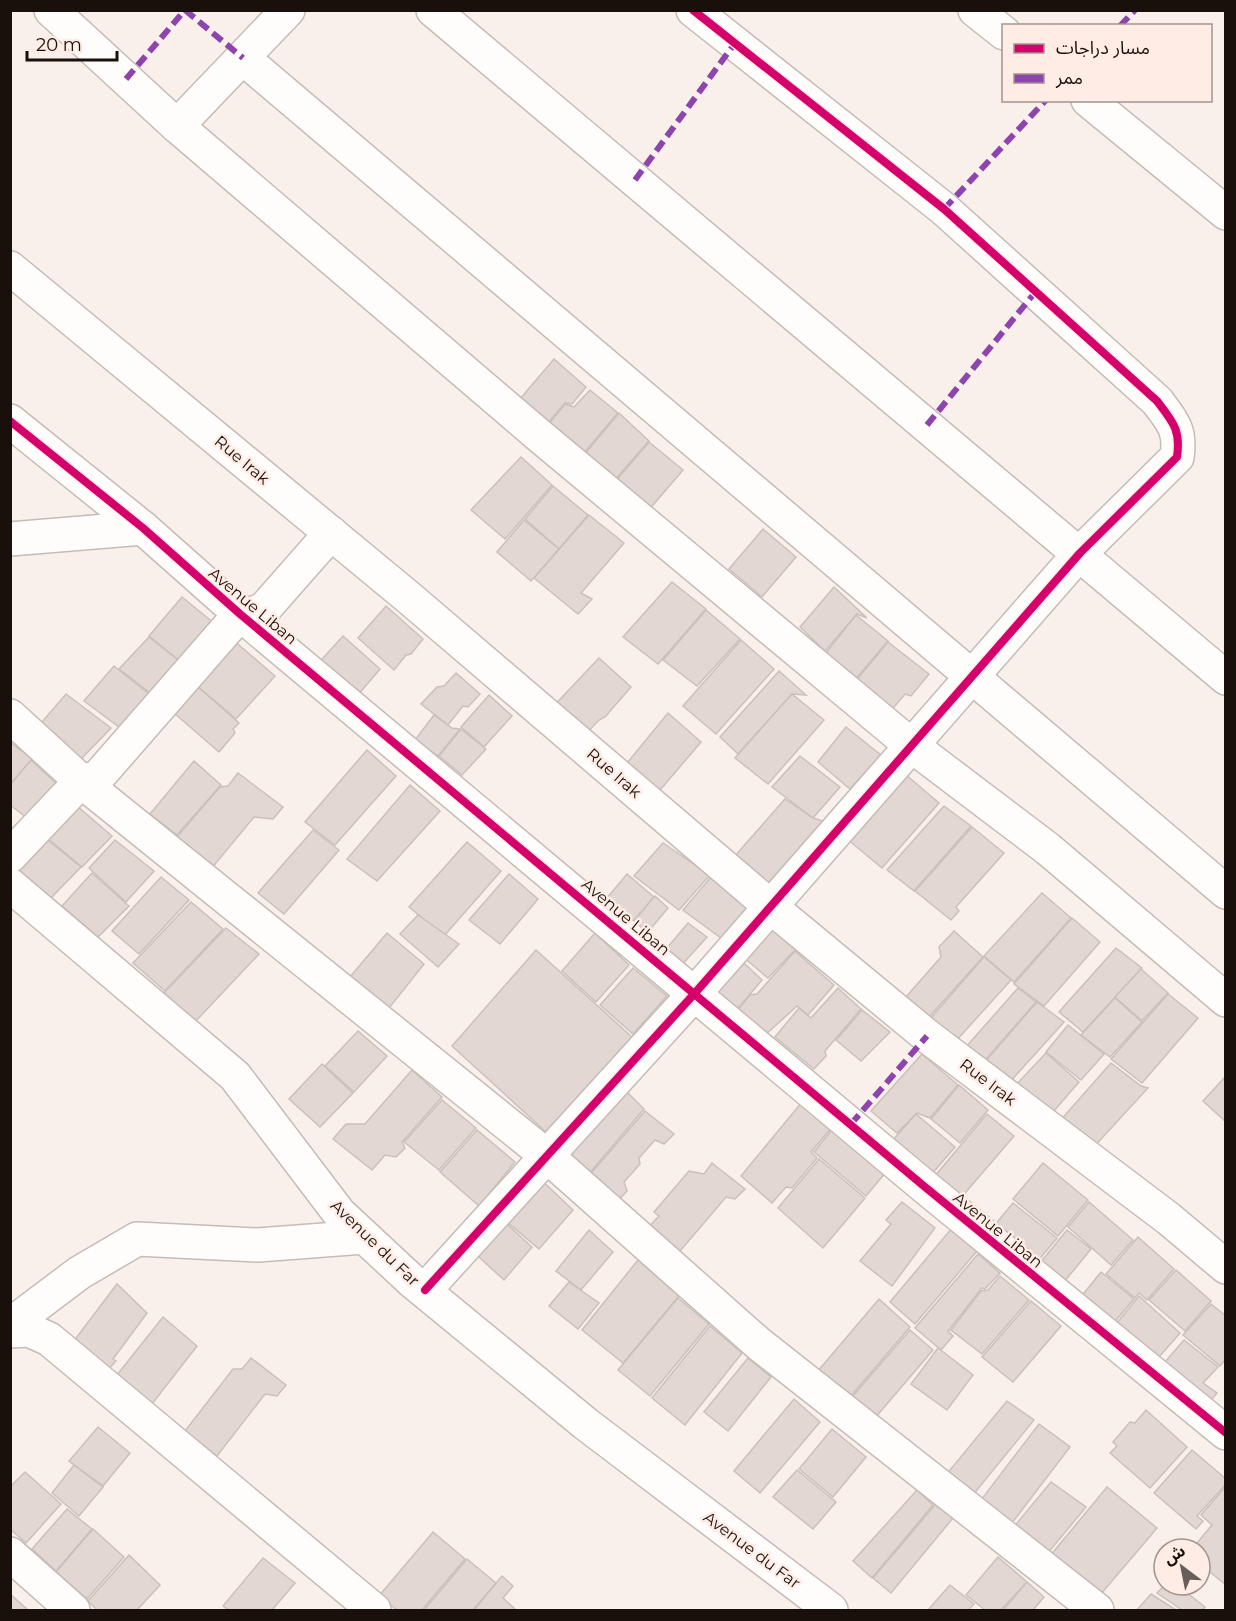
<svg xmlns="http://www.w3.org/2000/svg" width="1236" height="1621" viewBox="0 0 1236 1621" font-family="Montserrat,'Noto Sans Arabic',sans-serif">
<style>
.building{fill:#e2d7d3;stroke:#cac0bc;stroke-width:1.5}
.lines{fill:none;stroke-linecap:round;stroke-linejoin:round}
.street-casing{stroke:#c5bbb7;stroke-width:36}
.street{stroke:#fefdfc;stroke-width:33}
.quiet{stroke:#8e44ad;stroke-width:6;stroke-dasharray:12 6;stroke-linecap:butt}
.cycleway-casing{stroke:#ffece5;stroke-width:11}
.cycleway{stroke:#d6006c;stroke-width:8}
.labels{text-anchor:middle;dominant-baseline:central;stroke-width:5;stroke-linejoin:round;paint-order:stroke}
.street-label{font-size:16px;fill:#1a100b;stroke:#ffece5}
</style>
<rect width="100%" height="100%" fill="#f9efeb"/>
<g class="building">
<path d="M554,359l32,28 -14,17 -7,-1 -17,20 -28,-24z"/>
<path d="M590,390l28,23 -35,41 -35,-29 17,-21 9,3z"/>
<path d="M619,413l30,28 -36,41 -30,-26z"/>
<path d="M649,442l34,28 -36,42 -34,-28z"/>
<path d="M521,457l31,28 -47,54 -34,-29z"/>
<path d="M553,486l35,29 -29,34 -34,-30z"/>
<path d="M589,515l35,28 -43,50 11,6 -14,15 -44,-36z"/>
<path d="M524,520l35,29 -28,32 -34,-29z"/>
<path d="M763,529l33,28 -34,40 -33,-28z"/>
<path d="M672,582l34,27 -48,55 -35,-27z"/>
<path d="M834,587l33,31 -10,-4 -32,37 -25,-24z"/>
<path d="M182,597l33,27 -34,38 -32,-26z"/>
<path d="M386,606l37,33 -12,15 -5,1 -12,15 -36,-32z"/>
<path d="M706,610l34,29 -43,47 -34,-26z"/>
<path d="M856,615l32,26 -34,40 -29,-27z"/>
<path d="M226,634l49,42 -39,43 -47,-40z"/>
<path d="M343,636l37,33 -28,33 -38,-34z"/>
<path d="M149,637l34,27 -29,32 -35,-27z"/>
<path d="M741,640l33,29 -58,65 -33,-28z"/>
<path d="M888,642l41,32 -18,22 -6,-2 -16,19 -35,-30z"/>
<path d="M599,658l32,29 -26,30 -6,3 -16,17 -33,-27z"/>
<path d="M114,666l39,31 -30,33 -39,-29z"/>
<path d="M779,671l27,24 -14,-1 -54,60 -18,-17z"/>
<path d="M456,673l24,21 -12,13 -5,-1 -15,19 -27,-21 16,-17 7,-1z"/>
<path d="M197,686l42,37 -6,6 2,4 -16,19 -45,-39z"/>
<path d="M66,694l45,34 -30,31 -45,-30z"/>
<path d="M792,694l32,26 -56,64 -33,-26z"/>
<path d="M489,695l23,21 -28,31 -23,-20z"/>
<path d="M668,713l33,29 -46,54 -32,-28z"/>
<path d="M434,715l18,13 8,1 -22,27 -23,-16z"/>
<path d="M846,727l35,28 -31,34 -32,-27z"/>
<path d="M461,729l25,20 -24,26 -23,-19z"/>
<path d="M10,742l22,17 -22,26z"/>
<path d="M367,750l29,26 -61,69 -30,-23z"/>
<path d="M800,756l40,31 -27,31 -41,-31z"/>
<path d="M31,760l29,27 -29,34 -21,-16v-20z"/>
<path d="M194,761l27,24 -44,50 -27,-21z"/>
<path d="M898,768l41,35 -57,65 -41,-34z"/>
<path d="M238,773l45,34 -10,12 -19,-2 -43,52 -36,-30 45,-52 8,-1z"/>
<path d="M410,785l30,26 -63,70 -30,-22z"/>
<path d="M785,799l28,19 13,4 -55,63 -36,-29z"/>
<path d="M70,800l42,36 -30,31 -42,-35z"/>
<path d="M944,806l27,20 -57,65 -27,-21z"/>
<path d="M972,827l32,26 -48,54 3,4 -8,9 -36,-29z"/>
<path d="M313,830l26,20 -55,64 -26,-21z"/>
<path d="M39,833l42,34 -33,34 -38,-31z"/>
<path d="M115,840l39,31 -28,31 -37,-34z"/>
<path d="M467,842l34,29 -57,65 -35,-29z"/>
<path d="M663,843l47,32 -31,35 -45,-34z"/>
<path d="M92,873l37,33 -31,31 -36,-31z"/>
<path d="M509,874l29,25 -38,45 -31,-24z"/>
<path d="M627,874l27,23 -25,29 -27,-22z"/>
<path d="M161,877l28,23 -50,54 -27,-23z"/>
<path d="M711,877l38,28 -28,33 -38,-28z"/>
<path d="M1042,893l29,25 -57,64 -30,-26z"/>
<path d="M655,896l13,12 -26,31 -14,-11z"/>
<path d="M191,902l32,27 -58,62 -32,-28z"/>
<path d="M418,915l41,29 -21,23 -38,-33z"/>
<path d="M1072,918l28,24 -56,64 -30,-22z"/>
<path d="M688,923l19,14 -28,31 -17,-14z"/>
<path d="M772,924l28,26 -6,1 -26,27 -25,-21z"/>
<path d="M226,928l33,26 -66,70 -33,-27z"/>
<path d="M954,931l29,26 -54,60 -23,-20 35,-40 -2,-10z"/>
<path d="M387,933l37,31 -35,44 -39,-31z"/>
<path d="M595,933l34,32 -33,37 -34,-31z"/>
<path d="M1116,948l26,20 -59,64 -24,-20z"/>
<path d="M536,950l96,87 -86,95 -94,-86z"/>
<path d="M795,951l39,34 -26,30 -11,-9 -34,31 -28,-24 15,-18 7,-1z"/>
<path d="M732,952l30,28 -27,32 -30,-28z"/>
<path d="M984,957l27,23 -56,62 -26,-22z"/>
<path d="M633,968l34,28 -34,38 -33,-29z"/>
<path d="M1141,969l27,24 -26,28 -27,-24z"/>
<path d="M838,988l23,21 -36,42 1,5 -12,13 -39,-32 24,-29 12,10z"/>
<path d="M1018,988l18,14 -54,62 -17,-16z"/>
<path d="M1168,994l30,24 -56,65 -31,-24z"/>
<path d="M1115,998l27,24 -32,35 -29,-22z"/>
<path d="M1037,1002l27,20 -56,62 -26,-19z"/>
<path d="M862,1010l28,22 -29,29 -25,-21z"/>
<path d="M1068,1025l36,29 -23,26 -35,-28z"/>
<path d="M358,1031l29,25 -33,36 -29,-26z"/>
<path d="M1046,1053l33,29 -32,37 -35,-30z"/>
<path d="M922,1054l36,31 -28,33 -13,-5 -20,20 -26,-22z"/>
<path d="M1111,1063l30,23 7,2 -57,62 -32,-28z"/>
<path d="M322,1064l31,29 -33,34 -31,-28z"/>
<path d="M412,1070l30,27 -40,45 3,6 -9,9 -11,-2 -13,15 -39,-31 13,-15h19z"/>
<path d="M1226,1076v46l-23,-21z"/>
<path d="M619,1084l25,25 -56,66 -27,-23z"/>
<path d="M959,1085l29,25 -28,33 -29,-24z"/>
<path d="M442,1100l34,28 -37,42 -35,-28z"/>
<path d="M802,1102l30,25 -21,25 6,6 -25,30 -6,-1 -14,16 -31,-27z"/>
<path d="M645,1111l29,23 -10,10 -9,-4 -16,18 1,6 -16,18 3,9 -13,14 -28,-26z"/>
<path d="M916,1114l39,33 -24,28 -39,-34z"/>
<path d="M987,1114l27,22 -54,63 -26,-22z"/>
<path d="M834,1127l52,45 -20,24 -52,-44z"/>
<path d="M477,1130l38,32 -36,44 -39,-34z"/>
<path d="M819,1159l46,39 -42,50 -45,-40z"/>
<path d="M712,1163l33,26 -10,10 -9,-2 -51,60 -30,-26 14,-15 -5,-4 35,-41 15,3z"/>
<path d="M1043,1163l45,37 -30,36 -45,-37z"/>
<path d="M537,1176l36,34 -34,39 -39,-33z"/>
<path d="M902,1202l33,26 -43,58 -32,-25 31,-37 -5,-4z"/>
<path d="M1089,1202l44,38 -22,25 -43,-38z"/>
<path d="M1013,1203l44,35 -20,24 -43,-36z"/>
<path d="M497,1215l35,32 -28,33 -36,-33z"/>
<path d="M952,1228l25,23 -62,73 -25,-22z"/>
<path d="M589,1230l24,22 -32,38 -25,-19z"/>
<path d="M1067,1230l24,19 -27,33 -24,-19z"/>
<path d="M1138,1237l36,32 -27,31 -8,-7 -4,5 -29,-24z"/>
<path d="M978,1254l22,19 -15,16 -3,-1 -34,43 5,5 -12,14 -26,-22z"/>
<path d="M638,1260l41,36 -56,67 -41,-33z"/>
<path d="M1176,1270l35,31 -26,30 -36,-31z"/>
<path d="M1101,1272l33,27 -22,26 -32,-27z"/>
<path d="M1000,1276l29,24 -47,54 -31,-24 30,-39 7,-1z"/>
<path d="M569,1282l30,21 -21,26 -29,-23z"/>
<path d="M117,1284l30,29 -34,46 3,2 -11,12 -35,-27z"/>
<path d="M1139,1296l41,37 -27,31 -41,-35z"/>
<path d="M678,1298l31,26 -59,72 -32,-26z"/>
<path d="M879,1299l31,28 -60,70 -32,-26z"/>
<path d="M1031,1301l30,25 -48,56 -31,-25z"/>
<path d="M1211,1304l15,12v43l-6,7 -37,-31z"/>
<path d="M163,1317l34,29 -45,58 -35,-29z"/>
<path d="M710,1326l32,27 -57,72 -33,-27z"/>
<path d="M910,1330l23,20 -58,68 -24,-20z"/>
<path d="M1184,1340l34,27 -15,16 14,10 -12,15 -46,-39z"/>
<path d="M938,1348l35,27 -26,35 -36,-26z"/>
<path d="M251,1358l35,27 -9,11 -12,-2 -48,62 -32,-25 48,-62h9z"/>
<path d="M748,1358l23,19 -43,54 -24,-19z"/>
<path d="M794,1399l26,23 -60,71 -26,-22z"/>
<path d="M1007,1401l27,19 -62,76 -27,-20z"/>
<path d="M1146,1410l41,37 -37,41 -40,-35 7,-7 -4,-4 17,-20 5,1z"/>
<path d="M1039,1424l31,23 -58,76 -31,-23z"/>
<path d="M98,1427l32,26 -27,33 -34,-25z"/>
<path d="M832,1429l34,28 -33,40 -34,-28z"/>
<path d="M1192,1450l34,29v5l-29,32 6,5 -7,8 -42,-36z"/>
<path d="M74,1465l29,22 -24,29 -27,-23z"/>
<path d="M797,1470l39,32 -23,27 -40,-32z"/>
<path d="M25,1472l36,32 -35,39 -16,-14v-42z"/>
<path d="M1051,1482l35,25 -39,47 -34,-26z"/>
<path d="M1226,1486v99l-26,-21v-15h-8l20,-24 -11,-10z"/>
<path d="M1107,1487l50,41 -62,73 -50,-39z"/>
<path d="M917,1490l16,15 -61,73 -19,-17z"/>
<path d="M935,1505l18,13 -62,75 -18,-15z"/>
<path d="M67,1509l25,20 -36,42 -24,-22z"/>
<path d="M93,1529l31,28 -37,42 -31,-27z"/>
<path d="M433,1532l32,27 -43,51h-25l-18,-14z"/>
<path d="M129,1555l31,30 -23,25h-40l-9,-9z"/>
<path d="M998,1557l29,25 -26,28h-16l-19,-15z"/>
<path d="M263,1558l32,25 -23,27h-43l-6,-4z"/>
<path d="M467,1559l29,24 -23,27h-49z"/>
<path d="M502,1576l11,10 -10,12 13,12h-42z"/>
<path d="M1027,1582l17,15 -11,13h-30z"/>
<path d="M950,1585l24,19 -6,6h-40z"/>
<path d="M1165,1585h12l28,22 -3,3h-20l-25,-17z"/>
<path d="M10,1594l18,16h-18z"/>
<path d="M1151,1594l25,16h-39z"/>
</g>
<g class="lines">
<g class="street-casing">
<g id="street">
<path d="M51,10l126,116 365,312 370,308 136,103 178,151"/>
<path d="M433,10l793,668"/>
<path d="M975,10l29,23"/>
<path d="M243,58l983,834"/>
<path d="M1088,100l138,113"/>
<path d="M177,126l111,-116"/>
<path d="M10,268l398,329 363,310 156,129 242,183 57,48"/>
<path d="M10,421l133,107 97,86 685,573 301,246"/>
<path d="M10,539l133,-11"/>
<path d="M10,716l71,65 466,375 212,188 338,266"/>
<path d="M10,856l71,-75 16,-3 143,-164 15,-1 10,-5 66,-75"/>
<path d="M10,885l225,191 104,137 73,68 174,143 245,186"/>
<path d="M425,1290l270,-297 385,-440 97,-96c4,-27 -4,-35 -20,-56l-213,-192 -251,-199"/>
<path d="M10,1325l69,-52 58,-34 121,6 106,-8"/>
<path d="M10,1331l19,-1 20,9 325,271"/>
<path d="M10,1554l63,56"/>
</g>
</g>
<use href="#street" class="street"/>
<g class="quiet">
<path d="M185,10l58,48"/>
<path d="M1120,26l15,-16"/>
<path d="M126,79l59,-69"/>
<path d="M635,180l100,-137"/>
<path d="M944,209l102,-109"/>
<path d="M927,425l110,-135"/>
<path d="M851,1124l76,-88"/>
</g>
<g class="cycleway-casing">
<g id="cycleway">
<path d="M10,421l133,107 97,86 685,573 301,246"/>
<path d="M425,1290l270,-297 385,-440 97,-96c4,-27 -4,-35 -20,-56l-213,-192 -251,-199"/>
</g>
</g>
<use href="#cycleway" class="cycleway"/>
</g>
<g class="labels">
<g class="street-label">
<text transform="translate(242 460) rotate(40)">Rue Irak</text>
<text transform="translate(253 606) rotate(40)">Avenue Liban</text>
<text transform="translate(614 773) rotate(41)">Rue Irak</text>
<text transform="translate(626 917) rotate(40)">Avenue Liban</text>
<text transform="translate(988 1082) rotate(37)">Rue Irak</text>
<text transform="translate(998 1230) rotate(39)">Avenue Liban</text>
<text transform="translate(375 1243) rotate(44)">Avenue du Far</text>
<text transform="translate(752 1550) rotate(37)">Avenue du Far</text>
</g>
</g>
<rect width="1236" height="1621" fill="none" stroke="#1a100b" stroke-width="24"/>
<rect x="1002" y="24" width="210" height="78" fill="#ffece5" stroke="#a3948e" stroke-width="1.5"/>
<rect x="1014" y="44" width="30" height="9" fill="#d6006c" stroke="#a3948e" stroke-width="1.5"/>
<text x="1056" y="54" font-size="18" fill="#1a100b">مسار دراجات</text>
<rect x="1014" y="74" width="30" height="9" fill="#8e44ad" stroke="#a3948e" stroke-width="1.5"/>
<text x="1056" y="84" font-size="18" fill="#1a100b">ممر</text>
<g transform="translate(1182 1567) rotate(328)"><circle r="28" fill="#ffece5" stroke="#a3948e" stroke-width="1.5"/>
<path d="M0-4.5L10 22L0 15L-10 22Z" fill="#685e59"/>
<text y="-9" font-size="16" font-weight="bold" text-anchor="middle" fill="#1a100b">ش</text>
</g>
<path d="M27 51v9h90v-9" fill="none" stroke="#1a100b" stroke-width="3"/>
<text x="36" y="51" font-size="18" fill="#1a100b" stroke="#ffece5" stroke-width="4.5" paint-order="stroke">20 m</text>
</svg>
